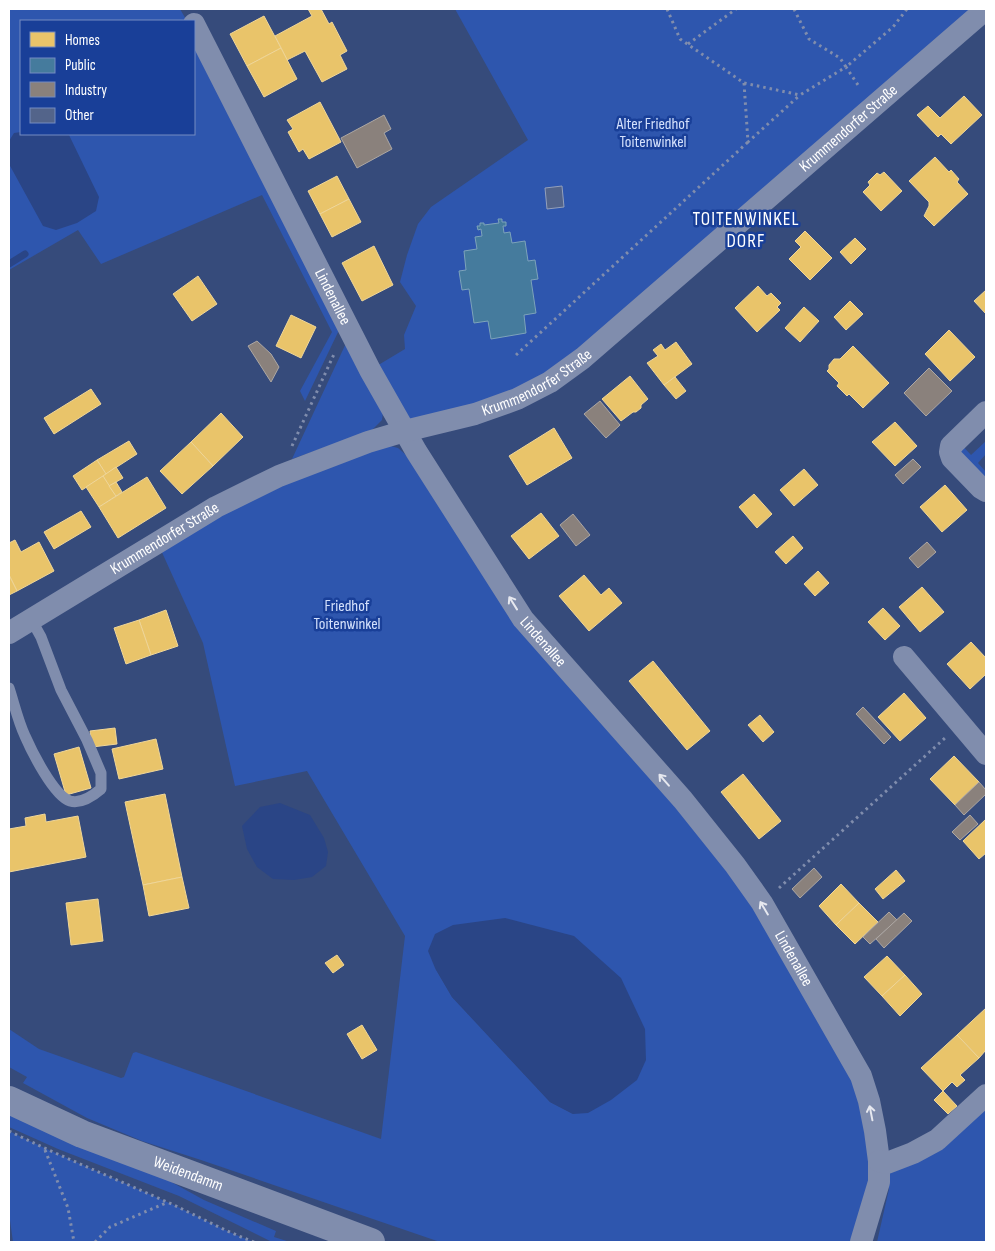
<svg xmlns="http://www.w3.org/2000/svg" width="995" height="1251" viewBox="0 0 995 1251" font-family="'Sofia Sans Condensed',sans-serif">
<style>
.green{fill:#2e56ae;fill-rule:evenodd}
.water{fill:#2a4586}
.homes{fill:#e9c46a;stroke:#f0d697}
.public{fill:#457b9d;stroke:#7da3ba}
.industry{fill:#8a817c;stroke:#ada7a3}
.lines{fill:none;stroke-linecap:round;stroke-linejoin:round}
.stream{stroke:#2a4586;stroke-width:7}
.building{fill:#53648a;stroke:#94a0bb}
.path{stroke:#808dad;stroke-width:3;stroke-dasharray:2.5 4;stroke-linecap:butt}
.service{stroke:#808dad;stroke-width:11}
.minor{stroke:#808dad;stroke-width:22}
.tertiary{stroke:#808dad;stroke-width:28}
.oneway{stroke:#e6e8ef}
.labels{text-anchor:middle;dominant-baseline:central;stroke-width:5;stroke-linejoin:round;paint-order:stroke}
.park-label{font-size:16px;fill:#d4e1fc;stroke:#193f98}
.street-label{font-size:16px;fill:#fff;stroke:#193f98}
.quarter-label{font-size:19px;letter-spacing:1px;fill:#fff;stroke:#193f98}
</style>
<rect width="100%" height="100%" fill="#364b7b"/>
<g class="green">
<path d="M9,9h171l7,12h-166v113h173v-99l147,291 -36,75 -5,-10 32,-59 -70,-137 -161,69 -23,-34 -69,40z"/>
<path d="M455,9h531l-436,373 -145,49 -35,-61 35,-21 -1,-14 12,-29 -16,-24 7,-27 11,-31 13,-17 97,-67z"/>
<path d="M348,339l35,73 -1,8 -11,11 -79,28z"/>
<path d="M986,441v13l-8,9 8,9v3l-2,2 -26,-23 2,-11 11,12z"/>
<path d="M387,445l11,3 7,6 118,165 160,181 178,276 14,55 -14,111h-421l-239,-82 -59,-19 -55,-23 -64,-35 4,-6 -18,-10v-38l30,20 82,29 3,-1 9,-24 3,-1 245,87 24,-203 -98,-165 -72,15 -32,-143 -43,-95 105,-59zM435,968l138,146 -23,-12 -98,-105z"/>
<path d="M986,1095v147h-109l12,-53 -2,-26z"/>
<path d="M9,1112l155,66 40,22 72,31 -2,6 16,5h-18l-93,-46 -121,-47 -49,-22z"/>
<path d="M9,1131c52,26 105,47 158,71 29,13 57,29 87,40h-241l-4,-29z"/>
</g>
<g class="water">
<path d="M21,132v2h47l1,1 30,62 -3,14 -19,12 -21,7 -13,-4 -34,-62v-23l5,-8z"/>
<path d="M280,803l30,12 14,23 4,14 -2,14 -14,11 -18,3 -21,-1 -16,-12 -10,-18 -5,-23 18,-19z"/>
<path d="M505,918l69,18 47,42 24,51 1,31 -9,20 -26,20 -23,13 -15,1 -23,-12 -98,-105 -17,-29 -7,-17 7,-17 18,-9z"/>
</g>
<g class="homes">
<path d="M308,9h13l8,15 3,-2 15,29 -7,4 7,14 -25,13 -17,-31 -18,9 -12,-24 37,-20z"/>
<path d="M264,16l17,32 -34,18 -17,-32z"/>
<path d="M281,48l16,31 -33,18 -17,-31z"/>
<path d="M964,96l18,19 -31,29 -10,-10 -3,3 -21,-22 11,-9 12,12z"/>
<path d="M320,102l21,40 -32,17 -6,-10 -4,3 -11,-20 5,-3 -6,-9z"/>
<path d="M935,157l14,15 2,-2 8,9 -2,3 11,12 -34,32 -10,-10 5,-10v-4l-20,-21z"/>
<path d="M884,172l18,19 -21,20 -18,-19 7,-7 -2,-3 9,-9 3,2z"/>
<path d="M337,176l12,23 -29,15 -12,-23z"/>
<path d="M349,199l12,23 -29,15 -12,-23z"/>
<path d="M805,231l27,27 -22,22 -21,-21 12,-12 -6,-6z"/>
<path d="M855,238l11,11 -15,15 -11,-12z"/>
<path d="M374,246l19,39 -31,16 -20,-38z"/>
<path d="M198,276l19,28 -25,17 -19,-27z"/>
<path d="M758,286l9,10 4,-3 10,10 -4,4 3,3 -23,22 -22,-24z"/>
<path d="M986,290v24l-12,-13z"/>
<path d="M850,301l13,13 -17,16 -12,-13z"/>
<path d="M804,307l15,14 -19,21 -15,-14z"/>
<path d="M291,315l25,12 -15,31 -25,-12z"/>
<path d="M949,330l26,27 -25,24 -25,-27z"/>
<path d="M676,342l16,22 -28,21 -17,-22 11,-7 -5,-6 8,-6 4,6z"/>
<path d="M853,346l36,37 -26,25 -14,-14 -2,2 -10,-10 2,-3 -12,-12 2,-2v-4l5,-6h6z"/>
<path d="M630,376l18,23 -7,6v3l-5,4h-3l-12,9 -19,-22z"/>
<path d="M675,377l11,14 -10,8 -12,-14z"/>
<path d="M91,389l10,15 -47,30 -10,-16z"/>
<path d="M221,413l22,24 -30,29 -22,-24z"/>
<path d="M895,422l22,24 -22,20 -23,-24z"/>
<path d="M554,428l18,30 -45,27 -18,-29z"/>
<path d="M129,441l8,13 -31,20 -9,-14z"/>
<path d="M191,442l22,24 -31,28 -22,-23z"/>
<path d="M97,460l9,14 -24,16 -9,-14z"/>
<path d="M116,467l7,11 -14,8 -6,-10z"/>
<path d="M804,469l14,16 -24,21 -14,-16z"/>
<path d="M103,476l13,20 -17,11 -13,-20z"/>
<path d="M147,477l19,31 -48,30 -19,-31z"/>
<path d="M116,482l6,10 -6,4 -7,-10z"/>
<path d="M945,485l22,25 -25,22 -22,-25z"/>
<path d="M754,494l18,20 -15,14 -18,-21z"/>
<path d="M81,511l10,16 -37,22 -10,-17z"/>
<path d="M541,513l18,23 -30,23 -18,-23z"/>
<path d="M793,536l10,12 -17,16 -11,-12z"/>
<path d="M15,540l6,12 18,-10 15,29 -37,20 -8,-16v-32z"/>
<path d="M818,571l11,12 -14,13 -11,-12z"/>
<path d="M9,575l8,16 -8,4z"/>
<path d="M584,575l17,20 8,-7 13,15 -33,28 -30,-35z"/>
<path d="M922,587l22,25 -24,20 -21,-25z"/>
<path d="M883,608l17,18 -15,14 -17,-18z"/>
<path d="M166,610l12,36 -27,9 -12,-35z"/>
<path d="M139,620l12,35 -25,9 -12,-36z"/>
<path d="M971,642l15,16v16l-16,15 -23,-25z"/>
<path d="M653,661l57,70 -23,19 -58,-69z"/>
<path d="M904,693l22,25 -26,23 -22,-24z"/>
<path d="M760,715l14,17 -11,10 -15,-17z"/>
<path d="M115,728l2,16 -25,3 -2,-16z"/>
<path d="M156,739l7,30 -44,10 -7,-30z"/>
<path d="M79,747l12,41 -25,7 -12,-41z"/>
<path d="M954,756l25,26 -24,23 -25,-26z"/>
<path d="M743,774l38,47 -22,18 -38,-47z"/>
<path d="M165,794l17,83 -39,8 -18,-83z"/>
<path d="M45,814l1,8 32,-6 8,41 -77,15v-43l17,-3 -1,-8z"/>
<path d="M986,819v34l-7,6 -16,-18z"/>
<path d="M896,870l9,11 -22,18 -8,-10z"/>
<path d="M182,877l7,31 -40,8 -6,-31z"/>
<path d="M841,884l18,19 -23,22 -17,-19z"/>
<path d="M98,899l5,42 -32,4 -5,-42z"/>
<path d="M859,903l19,19 -23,22 -19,-19z"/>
<path d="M337,955l7,10 -11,8 -8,-10z"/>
<path d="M887,956l18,19 -23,21 -18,-19z"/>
<path d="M905,975l17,19 -22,22 -18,-20z"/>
<path d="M986,1008v42l-7,8 -22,-23z"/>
<path d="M362,1025l15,25 -15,9 -15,-25z"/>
<path d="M957,1035l22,23 -19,17 5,5 -8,7 -5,-5 -9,9 -22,-23z"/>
<path d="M943,1091l14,15 -9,8 -14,-14z"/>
</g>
<path class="public" d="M498,219h4v3h4v4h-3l1,7 6,-1 2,11 13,-2 3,20 7,-1 3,19 -7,1 5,33 -12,2 2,18 -35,6 -3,-18 -14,2 -5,-34 -7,1 -3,-19 7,-1 -2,-19 13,-2 -2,-12 7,-1 -1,-7 -3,1 -1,-4h3v-3h4v2l15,-2z"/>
<g class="industry">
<path d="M384,115l7,14 -7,4 8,16 -35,19 -16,-30z"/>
<path d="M257,341l14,13 8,13 -8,15 -23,-36z"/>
<path d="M929,368l23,23 -26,25 -22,-23z"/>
<path d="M600,401l20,24 -14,13 -22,-24z"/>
<path d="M913,459l8,8 -18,17 -8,-9z"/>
<path d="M573,514l17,21 -14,11 -16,-21z"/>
<path d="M927,542l9,10 -18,16 -9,-10z"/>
<path d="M863,707l28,30 -7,7 -28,-30z"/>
<path d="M979,782l7,8v4l-22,21 -9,-10z"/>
<path d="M970,815l8,9 -18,16 -8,-8z"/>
<path d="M814,868l8,9 -22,21 -8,-9z"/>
<path d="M889,912l8,8 -27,24 -7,-7z"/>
<path d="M904,913l8,8 -28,27 -8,-9z"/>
</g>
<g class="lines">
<path class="stream" d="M9,264l16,-10"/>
</g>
<path class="building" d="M562,186l2,21 -17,2 -2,-21z"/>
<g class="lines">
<g class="path">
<path d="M667,9l13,30 64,44 56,12 46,-28 14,21"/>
<path d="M794,9l15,30 31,19 6,9 47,-40 14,-18"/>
<path d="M688,44l48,-35"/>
<path d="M744,83l4,59 52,-47"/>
<path d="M516,355l232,-213"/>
<path d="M292,446l43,-94"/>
<path d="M779,888l166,-150"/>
<path d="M9,1131c52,26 105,47 158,71 29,13 57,29 87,40"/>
<path d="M45,1150l23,58 6,34"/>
<path d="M95,1242l15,-15 58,-25"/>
</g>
<path class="service" d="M9,688c5,15 9,33 16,48 7,16 29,60 45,65 11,3 24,-6 31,-12v-16l-14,-33 -26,-50 -20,-53 -10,-18"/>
<g class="minor">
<path id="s1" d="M194,24l176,346 46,81 107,168 160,181 52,65 27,38 99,173 8,25 6,30 4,30v21l-18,60"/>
<path d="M986,412l-35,34 -1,6 2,6 29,30 5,3"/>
<path id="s2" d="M9,633l207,-126 63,-31 89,-34 37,-11 70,-17 42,-15 33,-17 33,-24 403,-349"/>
<path d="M904,657l82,97"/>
<path d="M879,1161l8,2 26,-10 24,-13 49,-45"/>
</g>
<path class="tertiary" id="s3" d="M9,1100l73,34 289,108"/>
</g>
<defs><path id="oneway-shaft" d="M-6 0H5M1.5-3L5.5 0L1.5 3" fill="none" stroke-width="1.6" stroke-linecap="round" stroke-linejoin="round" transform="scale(1.25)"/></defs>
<g class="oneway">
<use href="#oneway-shaft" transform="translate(513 603) rotate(-122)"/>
<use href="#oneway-shaft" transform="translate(664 780) rotate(-131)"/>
<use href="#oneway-shaft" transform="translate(764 908) rotate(-121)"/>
<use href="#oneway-shaft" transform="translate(871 1113) rotate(-101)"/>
</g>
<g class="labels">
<g class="park-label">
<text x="653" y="124">Alter Friedhof<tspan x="653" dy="18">Toitenwinkel</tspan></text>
<text x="347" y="606">Friedhof<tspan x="347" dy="18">Toitenwinkel</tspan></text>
</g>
<g class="street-label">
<text stroke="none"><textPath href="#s2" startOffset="992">Krummendorfer Straße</textPath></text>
<text stroke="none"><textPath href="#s1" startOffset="306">Lindenallee</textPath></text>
<text stroke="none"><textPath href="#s2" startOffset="588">Krummendorfer Straße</textPath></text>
<text stroke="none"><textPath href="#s2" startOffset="182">Krummendorfer Straße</textPath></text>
<text stroke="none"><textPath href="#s1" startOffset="711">Lindenallee</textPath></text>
<text stroke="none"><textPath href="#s1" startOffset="1116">Lindenallee</textPath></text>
<text stroke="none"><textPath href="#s3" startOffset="194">Weidendamm</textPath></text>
</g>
<g class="quarter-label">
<text x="746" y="219">TOITENWINKEL<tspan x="746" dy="22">DORF</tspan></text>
</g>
</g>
<rect width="995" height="1251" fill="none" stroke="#ffffff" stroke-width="20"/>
<rect x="20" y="20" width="175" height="115" fill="#193f98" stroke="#758cc1"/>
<rect x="30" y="32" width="25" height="15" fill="#e9c46a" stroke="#758cc1"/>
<text x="65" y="45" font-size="15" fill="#ffffff">Homes</text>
<rect x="30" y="58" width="25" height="15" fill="#457b9d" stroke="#758cc1"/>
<text x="65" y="70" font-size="15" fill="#ffffff">Public</text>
<rect x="30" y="82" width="25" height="15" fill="#8a817c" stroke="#758cc1"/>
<text x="65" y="95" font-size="15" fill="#ffffff">Industry</text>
<rect x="30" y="108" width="25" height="15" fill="#53648a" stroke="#758cc1"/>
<text x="65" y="120" font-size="15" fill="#ffffff">Other</text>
</svg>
